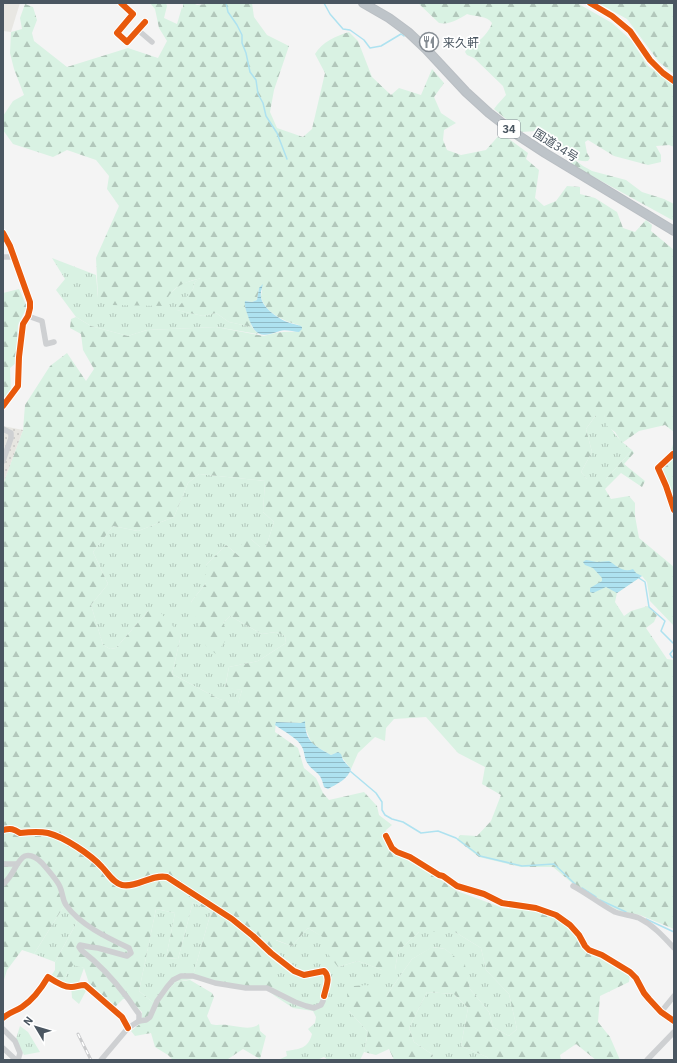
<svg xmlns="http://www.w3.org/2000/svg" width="677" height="1063" viewBox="0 0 677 1063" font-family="'IBM Plex Sans','Noto Sans JP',sans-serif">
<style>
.commercial{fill:#e8e7e3}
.grass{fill:url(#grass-tufts)}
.forest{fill:url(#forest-firs);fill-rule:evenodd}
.sand{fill:url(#sand-dots)}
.water{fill:url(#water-rules)}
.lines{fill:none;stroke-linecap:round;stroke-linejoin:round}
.stream{stroke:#aee2f0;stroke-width:1.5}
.highway-casing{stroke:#b9bec3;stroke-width:10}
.minor{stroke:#ced0d2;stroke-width:5.5}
.highway{stroke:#bec4c9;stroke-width:8}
.rail-casing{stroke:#c9cacc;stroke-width:3}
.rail{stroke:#fff;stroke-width:1.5;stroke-dasharray:4.5;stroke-linecap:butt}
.cycleway-casing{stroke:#fff;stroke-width:8}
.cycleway{stroke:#e8590c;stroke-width:6}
.labels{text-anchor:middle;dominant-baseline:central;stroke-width:3.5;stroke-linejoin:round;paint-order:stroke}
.shield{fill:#fff;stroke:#808990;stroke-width:1}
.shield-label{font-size:11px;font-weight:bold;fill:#4a5661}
.poi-label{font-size:12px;fill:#4a5661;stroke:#fff;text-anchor:start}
.street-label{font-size:12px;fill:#4a5661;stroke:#fff}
</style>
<defs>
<pattern id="grass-tufts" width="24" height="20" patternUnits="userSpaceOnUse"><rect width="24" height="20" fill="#d9f2e3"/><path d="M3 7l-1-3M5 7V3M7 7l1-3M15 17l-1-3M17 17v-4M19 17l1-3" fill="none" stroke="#b2c7bb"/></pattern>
<pattern id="forest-firs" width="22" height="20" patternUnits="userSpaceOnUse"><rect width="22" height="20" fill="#d9f2e3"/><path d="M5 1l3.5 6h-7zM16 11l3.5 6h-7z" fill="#b2c7bb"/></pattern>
<pattern id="sand-dots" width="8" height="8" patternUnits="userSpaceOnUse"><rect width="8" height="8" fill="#e7e6e1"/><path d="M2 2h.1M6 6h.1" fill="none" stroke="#c8c7c4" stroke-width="1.8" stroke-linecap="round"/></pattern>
<pattern id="water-rules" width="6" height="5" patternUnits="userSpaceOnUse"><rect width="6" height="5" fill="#aee2f0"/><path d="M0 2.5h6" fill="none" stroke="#90bac6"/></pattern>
</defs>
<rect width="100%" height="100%" fill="#f4f4f4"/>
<path class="commercial" d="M3,3h17l-9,29 -8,-1z"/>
<g class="grass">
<path d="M52,258l44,17 2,23 69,-2 14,-12 23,-7 -9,5 -2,7 -16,21 26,6 13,-3 13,9 23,5 6,7 -42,-7 -69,3 -19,6 -37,-10 -15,-9 -20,-27 9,-11z"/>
<path d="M596,415h8c5,14 16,26 28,35l-26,29h-19l-6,-7 11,-20 -6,-23z"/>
<path d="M199,474l66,7 -2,31 11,10 -8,25h-6l-9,-8 -12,17 -13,-11 -20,20v18l-15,19 32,21 7,-7 32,18 14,-2 9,4 1,7 -28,18 -29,6 -4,20 17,3 -4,14 -19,-5 -47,-25 9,-39 -33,-24 -32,37 -6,1 -7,-4 -12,-40 17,-21 -15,-32 20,-26 25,5 36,-14 14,-34z"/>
<path d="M193,902l18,10 -19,67 -17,3 -19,23 -17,-14 17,-82 19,4 -9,45 12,1z"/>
<path d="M64,906l13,16 -22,40 -21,-8z"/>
<path d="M308,928l22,13 8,26 20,-6 24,9h13l3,-19 21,-19h36l26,16 5,22 23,24 8,35 -8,7 -16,-9 -4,-15 -19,-23 -6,-24 -19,-16 -12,-2 -21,12 -26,37 -37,15 19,21 -4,20 -4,8h-32l-4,-3 -7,3h-39l9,-4 -1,-5c13,-2 22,-2 26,-17l-4,-5 7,-6 1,-6 -3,-6 -20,-3 -18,-12v-56l17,6z"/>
<path d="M73,964l11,4 -5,14 8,7 -8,15 -7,-6 -1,-13 -7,-2 3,-10z"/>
<path d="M427,992l27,2 14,14 -7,38 26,11 2,3h-58l2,-5 -19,-13 -5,-14z"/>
<path d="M20,1026l8,6 12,20 -16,3 -8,-16z"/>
</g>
<g class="forest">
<path d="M150,3h16l1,3 -3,12 13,6 5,-17 1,2v-6h10l4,2 18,-2h37l2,14 13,18 22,11 -15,44 -4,22 7,16 26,9 9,-8 13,-56 -10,-19c7,-12 21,-18 34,-22l9,9 14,36 19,18 8,-7 22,7 11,-26 12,14 -10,14 7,16 15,10 -12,7 -1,10 4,10 14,5 25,-5 15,-17 27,20 -2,6 13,11 -4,28 9,8 12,-5 11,-15 13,1v7l15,4 22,14 6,16 12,4 11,-12 6,5 -1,6 23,19v182l-9,-7 -26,6 -17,12 -7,-11 -8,-6 -3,-11h-8l-10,14 6,23 -11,20 6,7h19l26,-29 2,3 -10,11 21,17 -3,6 -21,-14 -16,16 6,10 18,-3 6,7v13l4,22 35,29v59l-24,-25 -3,-19 -5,-6 -25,17 -2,9 9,14 7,-5 17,-5 9,9 -3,7 -8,6 21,31 7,1v269l-34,-14 -18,-3 -25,-12 -7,-6 -18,-11 -19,-16h-32l-42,-10 -22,-17 3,-5 17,1 14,-15 10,-26 -19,-11 3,-17 -27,-14 -32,-36 -32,2 -8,9 -1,13 -10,-4 -17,16 -7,16 -13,-17 -7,3 -19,-11 -7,-17 -4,-4 -25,-1 -1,10 23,16 6,20 12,10 7,15 6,7 35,-8 13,14 2,9 13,10 -6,5 -3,9 10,13 23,11 41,28 46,17 33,3 19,7 13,9 10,10 8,14 21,9 23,14 -1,8 -29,14 -2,26 12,15 10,23h-24l-20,-16 -16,11 1,5h-72l-2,-3 -26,-11 7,-38 -14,-14 -27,-2 -18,36 5,14 19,13 -2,5h-37l-5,-11 -13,6 -12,-3 4,-20 -19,-21 -2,-17 7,-8 13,-1 19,11 26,-37 20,-12 13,2 20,16 5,24 19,23 4,15 16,9 8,-7 -8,-35 -23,-24 -5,-22 -26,-16h-36l-21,19 -3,19h-13l-24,-9 -20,6 -10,-13 1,-13 -21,-13 -16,18 -16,-6 -1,56 -10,-8 -73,-9 19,-67 -18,-10 -15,57 -12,-1 9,-45 -19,-4 -17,82 17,14 19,-23 15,-2 22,13 2,4 -7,19 4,8c6,2 11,0 16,1 10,1 24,6 32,-1l1,7 6,5 -6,23 -17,-10 -15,10 1,1h-56l-5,-5 -13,-8 -4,-14 -16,3 -4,-5 11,-9v-10l-13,-13h-6l-8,8 -26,-24 -5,-15 -11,-3 -6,8 -3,10 -13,-7 4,-6v-8l22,-40 -13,-16 -30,48 -12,-4 -15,20 -4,13v-499l20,-54 2,-25 25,-39 17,-13 19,28 8,-12 -11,-19 -2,-16 -11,-6 1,-9 5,-2 15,9 37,10 19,-6 69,-3 48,9c12,-4 22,-5 35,-4v-7c-13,-3 -36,-13 -38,-29 0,-2 1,-4 1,-6l-3,-2 -2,12 -5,2 -6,-1 -1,5 7,21 -23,-5 -13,-9 -13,3 -27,-6 17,-21 2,-7 6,-4c-18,5 -30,8 -37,28l-52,-1 -14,-7 -2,-40 23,-52 -12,-17 2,-13 -13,-16 -29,-10 -14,7 -40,-13 -10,-14v-14l10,-15 11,-6 -10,-26 -4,-16 1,-21 11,-3 -2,-11 5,-14 8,3 4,13 -5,13 2,8 33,26 61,-19 30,10 9,-17 -8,-13 -4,-19zM199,474l66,7 -2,31 11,10 -8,25h-6l-9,-8 -8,-1 -4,18 -13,-11 -20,20v18l-15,19 15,44 10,8 13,-18 -6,-13 7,-7 32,18 14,-2 9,4 1,7 -28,18 -29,6 -4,21 17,2 -4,13 -19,-4 -47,-25 9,-39 -23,-25 -10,1 -32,37 -6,1 -7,-4 -12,-40 17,-21 -15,-32 20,-26 25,5 36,-14 14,-34z"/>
<path d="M418,3h159l35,20 19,17 17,26 26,18v63l-5,-2 -13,1 5,9v7l-13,3 -34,-9 -26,-16 -3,2 2,11 3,5 -2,3c-18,2 -39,-19 -52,-30l-14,1 -28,-23 3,-4 9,-10 -3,-9 -29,-28 -7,-3 -2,-3c2,-4 4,-4 7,-6 8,-5 18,-15 20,-23 -5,-8 -17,-6 -25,-9 -8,5 -17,11 -28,9z"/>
<path d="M598,3h76v71l-15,-12 -32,-43z"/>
<path d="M572,160h3l8,6 9,5 34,9 16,12 22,7 10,5v17l-102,-56 -2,-3z"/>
<path d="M19,289l8,18 -9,18 -2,38 -6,5 1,26 -8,10v-111z"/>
<path d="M674,441v64l-15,-40 11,-11z"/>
</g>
<path class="sand" d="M3,426l20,4 -20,54z"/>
<g class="water">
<path d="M263,284c-1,4 -3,9 -2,13 1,11 19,23 29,26 5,2 8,1 12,4v2l-3,3c-5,0 -14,-3 -19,-1 -17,6 -24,7 -31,-12 -2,-7 -5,-12 -4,-18l7,1 5,-2 2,-12z"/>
<path d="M586,560l11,2 12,-1c8,5 14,12 24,8l3,4 6,3 -25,17 -11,-6 -13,6 -3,-1v-4l12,-7v-3l-9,-10 -8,-3 -2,-3z"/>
<path d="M305,721c0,21 10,25 26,34l7,-3 3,2 2,6 8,9c-3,10 -14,15 -23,20l-4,-2c-4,-17 -8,-12 -16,-23 -4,-5 -3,-12 -6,-17 -4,-9 -19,-16 -27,-22l1,-3 25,1z"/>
</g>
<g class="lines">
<g class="stream">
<path d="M226,3l2,9 9,13 5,10v8l4,10 4,19 6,8 2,14 5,9 3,13 11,17 10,26"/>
<path d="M324,3l6,11 13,15 7,1 14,10 6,8 11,-2 20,-12 3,2"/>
<path d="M639,578l6,4 4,25 16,14 -4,10 13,13"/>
<path d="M674,649l-4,5 2,3 2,1"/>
<path d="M350,771l26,22 6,9v8l3,5 7,4 11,3 18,11 17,-2 18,7 24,18 42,10 32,-2 21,20"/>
<path d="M582,888l14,9"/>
<path d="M600,900l26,12"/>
<path d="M646,919l28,13"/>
</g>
<g class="highway-casing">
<path id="highway" d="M363,3l26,15 19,14 18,17 40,43 23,21 30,23 26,17 129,78"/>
</g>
<g class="minor">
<path d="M121,3l12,11 -16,19 10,9 18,-20"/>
<path d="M590,3l22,13 18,15 20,29 13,13 11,8"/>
<path d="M138,30l14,12"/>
<path d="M3,233l7,13 20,56v6l-2,8 -5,8 -4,33 -1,29 -15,20"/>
<path d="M3,257h11"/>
<path d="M28,316l14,5 4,23 8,-2"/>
<path d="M3,429l8,4v5l-8,23"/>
<path d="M673,454l-15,14 8,18 8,24"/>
<path d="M3,830c8,-2 11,-1 17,3 9,-1 18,-2 28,0 16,4 42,21 54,34 6,6 11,16 20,18 15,3 29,-11 45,-8l65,42 21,17 18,17 23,18 10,4 20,-4c7,6 2,16 0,25"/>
<path d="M386,836l6,12 5,4 13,5 29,18 4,1 14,10 27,8 18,9 34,5 20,7 14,10 9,10 6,11 4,4 13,5 28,17 6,6 8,15 5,6 12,13 13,9"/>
<path d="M3,864h14"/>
<path d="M3,884c11,-8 13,-24 22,-28 6,-2 13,3 17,7 5,6 16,18 18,24 3,6 2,12 6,18 14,20 42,33 63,43l2,5 -4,3 -29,-8 -8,-1 -10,-2 -1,2 2,3c17,13 32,29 45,46 5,6 8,12 13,18v7"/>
<path d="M573,886c15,8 27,18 42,26 8,3 16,3 24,6 14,7 24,18 35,30"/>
<path d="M661,1012l13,-16"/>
<path d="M3,1018c5,-5 13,-7 19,-11 12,-8 19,-18 26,-30 6,4 16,11 24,10 4,0 7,-2 13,-2l37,32 6,11"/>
<path d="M3,1029l12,12 5,12 -2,7"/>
<path d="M3,1048l13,12"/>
<path d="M101,1060l27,-32 11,-7 7,-1 4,-3 7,-16 10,-14 6,-7 8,-4h12l22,7 31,5h21l28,14 11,4 8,2 7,-3 2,-4"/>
<path d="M647,1060l27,-28"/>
</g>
<use href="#highway" class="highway"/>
<g class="rail-casing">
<path id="rail" d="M78,1034l13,26"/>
</g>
<use href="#rail" class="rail"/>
<g class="cycleway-casing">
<g id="cycleway">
<path d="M121,3l12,11 -16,19 10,9 18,-20"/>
<path d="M590,3l22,13 18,15 20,29 13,13 11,8"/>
<path d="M3,233l7,13 20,56v6l-2,8 -5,8 -4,33 -1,29 -15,20"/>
<path d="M673,454l-15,14 8,18 8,24"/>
<path d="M3,830c8,-2 11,-1 17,3 9,-1 18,-2 28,0 16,4 42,21 54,34 6,6 11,16 20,18 15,3 29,-11 45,-8l65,42 21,17 18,17 23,18 10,4 20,-4c7,6 2,16 0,25"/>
<path d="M386,836l6,12 5,4 13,5 29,18 4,1 14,10 27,8 18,9 34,5 20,7 14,10 9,10 6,11 4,4 13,5 28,17 6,6 8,15 5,6 12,13 13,9"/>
<path d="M3,1018c5,-5 13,-7 19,-11 12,-8 19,-18 26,-30 6,4 16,11 24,10 4,0 7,-2 13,-2l37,32 6,11"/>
</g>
</g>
<use href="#cycleway" class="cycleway"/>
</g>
<defs>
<g id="restaurant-ring" transform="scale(1)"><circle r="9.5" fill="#fff" stroke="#868d94" stroke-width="1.5"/><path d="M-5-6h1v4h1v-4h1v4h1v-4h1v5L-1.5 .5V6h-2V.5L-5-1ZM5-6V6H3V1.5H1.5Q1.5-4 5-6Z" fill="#868d94"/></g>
</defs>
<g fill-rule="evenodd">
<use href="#restaurant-ring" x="429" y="42"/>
</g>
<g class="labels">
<rect class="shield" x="498" y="120" width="22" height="18" rx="3"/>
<g class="shield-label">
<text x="509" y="129">34</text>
</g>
<g class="poi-label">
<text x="443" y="42">来久軒</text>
</g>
<g class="street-label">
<text transform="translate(556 145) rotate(32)">国道34号</text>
</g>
</g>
<rect width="677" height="1063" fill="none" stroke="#4a5661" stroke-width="8"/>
<g transform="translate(36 1027) rotate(308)" stroke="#ffffff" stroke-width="3" paint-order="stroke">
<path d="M0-3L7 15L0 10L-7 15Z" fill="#4a5661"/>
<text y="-6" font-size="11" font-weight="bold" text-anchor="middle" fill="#4a5661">N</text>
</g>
</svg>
